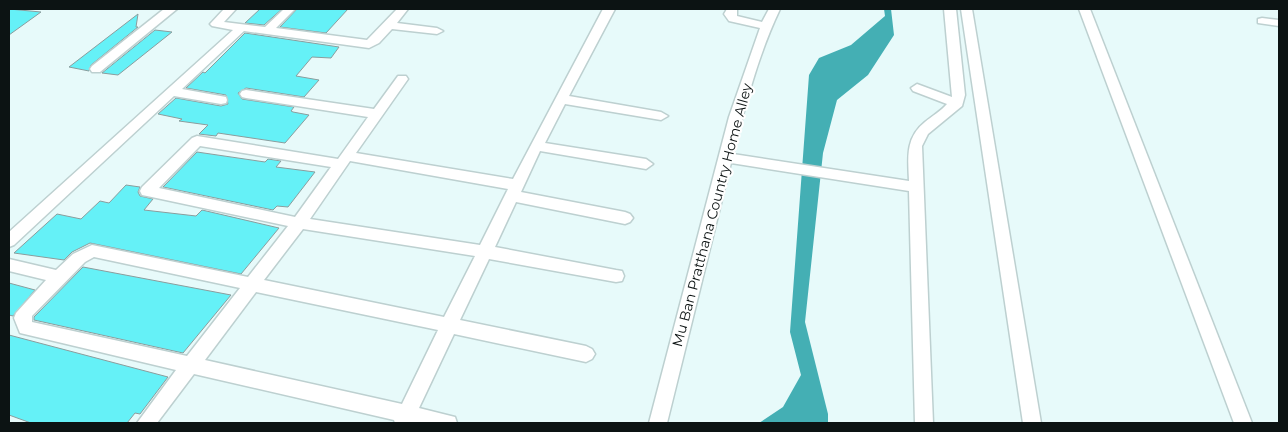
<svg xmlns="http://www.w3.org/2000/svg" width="1288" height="432" viewBox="0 0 1288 432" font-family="Montserrat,sans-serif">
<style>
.water{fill:#44afb4}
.building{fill:#65f1f7;stroke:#8b9d9d}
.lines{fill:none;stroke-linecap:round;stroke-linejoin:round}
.street-casing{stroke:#bdd0d0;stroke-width:3}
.street{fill:#fff;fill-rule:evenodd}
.labels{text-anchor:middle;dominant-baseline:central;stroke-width:4.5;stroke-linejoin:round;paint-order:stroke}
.street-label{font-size:14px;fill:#0c1313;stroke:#fff}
</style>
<rect width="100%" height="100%" fill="#e7fafa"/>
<path class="water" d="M884,9h7l3,26 -26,40 -31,25 -14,53 -18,169 23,92v9h-69l24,-16 18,-32 -11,-43 19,-257 10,-17 32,-13 34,-29z"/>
<g class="building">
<path d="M9,9l32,3 -32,23z"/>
<path d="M260,9h22l-18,16 -19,-2z"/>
<path d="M297,9h51l-22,24 -46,-6z"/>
<path d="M138,14l-2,13h2l-47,38 -2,6 -20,-4z"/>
<path d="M155,30l17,2 -54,43 -16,-2z"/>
<path d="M245,33l94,14 -8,11 -19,-1 -16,19 23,4 -15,17 -58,-9 -8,5 4,6 52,8 -3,4 2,1 16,3 -24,28 -67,-10 -2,3 -17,-2 9,-9 -29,-4 3,-2 -24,-5 18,-16 45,8 7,-2 -2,-9 -40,-7 17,-16 2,1z"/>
<path d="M197,152l68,10 3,-3 13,2 -5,6 39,5 -27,35 -11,-1 -4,4 -110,-23z"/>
<path d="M126,185l14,2 -2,5 2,4 13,3 -9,11 52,6 6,-6 77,18 -38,46 -151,-31 -18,9 -8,8 -50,-7 43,-39 24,5 19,-18 9,2z"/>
<path d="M83,267l148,28 -48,58 -149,-33v-3z"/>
<path d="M9,283l26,7 -22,26 -4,-1z"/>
<path d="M9,335l159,42 -28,37 -5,-1 -8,10h-96l-22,-8z"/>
</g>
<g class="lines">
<g class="street-casing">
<g id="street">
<path d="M164,9h13l-77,63h-8l-2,-3 2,-3z"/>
<path d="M224,9h12l-12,13 41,5 19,-18h11l-19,19 91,12 30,-31h11l-11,14 40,5 6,3 -6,3 -45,-5 -13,14 -10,5 -125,-17 -62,58 44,8 1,3 -1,3 -5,1 -47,-8 -160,149 -5,2v-15l224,-202 -21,-4 -2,-2z"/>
<path d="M603,9h12l-46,87 92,16 7,4 -7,4 -96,-16 -20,39 101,16 7,5 -7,5 -106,-18 -19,41 104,20 5,2 3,4 -3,4 -5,2 -109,-22 -21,45 121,23 6,1 2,5 -2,5 -6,1 -127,-23 -29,61 126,26 6,3 3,5 -3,5 -6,3 -132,-28 -35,74 36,9 2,6h-62l-1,-3 -200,-46 -37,49h-20l39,-53 -156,-37 -6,-15 2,-5 30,-33 -37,-9v-12l47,11 17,-16 19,-9 156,32 40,-51 -141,-30 -5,-1 -2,-4 2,-4 50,-49 5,-2 141,23 30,-42 -122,-19 -4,-1 -2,-3 2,-3 4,-1 128,19 24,-33h8l2,3 -52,74 157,26zM200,146l131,21 -36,50 -136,-29zM350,161l158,28 -28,56 -170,-26zM303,229l172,27 -31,61 -180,-37zM94,257l146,31 -53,68 -155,-34v-6l53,-54zM256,292l182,38 -36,74 -197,-44z"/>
<path d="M727,9h10v7l25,6 7,-13h11c-22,46 -35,97 -47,145l176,27c-1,-23 -4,-43 16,-59 7,-6 16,-11 22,-18l-34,-13 -2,-3 6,-4 35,13 -8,-88h12l9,86 -3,11 -34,28 -6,12 11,277h-18l-6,-232 -178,-28 -64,260h-18l80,-306 31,-89 -31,-7 -5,-7z"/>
<path d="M961,9h11l69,414h-18z"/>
<path d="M1079,9h11l162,414h-18z"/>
<path d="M1262,18l17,2v6l-21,-3v-4z"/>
</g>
</g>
<use href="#street" class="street"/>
</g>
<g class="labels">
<g class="street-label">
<text transform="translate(712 215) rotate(-75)">Mu Ban Pratthana Country Home Alley</text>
</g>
</g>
<rect width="1288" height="432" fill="none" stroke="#0c1313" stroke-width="20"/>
</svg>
